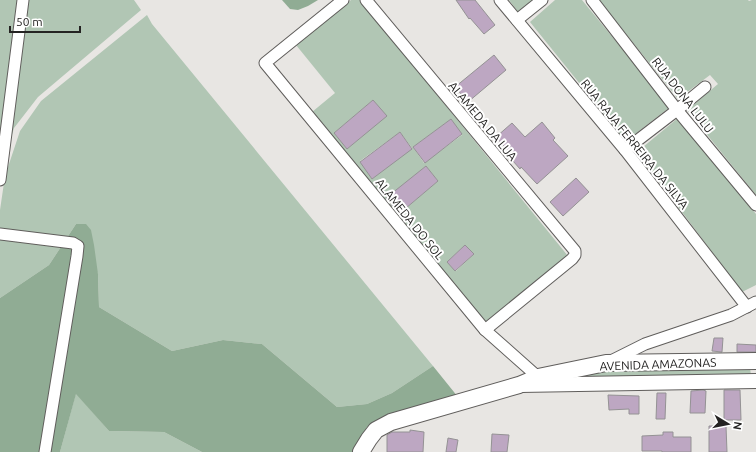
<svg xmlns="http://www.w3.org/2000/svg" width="756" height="452" viewBox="0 0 756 452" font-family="Ubuntu,sans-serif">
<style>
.green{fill:#b1c6b4;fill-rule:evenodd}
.forest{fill:#90ac94}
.building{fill:#bda7c2;stroke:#949294}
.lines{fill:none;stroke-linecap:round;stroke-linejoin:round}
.minor-casing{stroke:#605e5c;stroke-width:13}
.tertiary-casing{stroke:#605e5c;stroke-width:16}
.secondary-casing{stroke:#605e5c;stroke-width:18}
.minor{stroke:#fff;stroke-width:11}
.tertiary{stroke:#fff;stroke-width:14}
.secondary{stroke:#fff;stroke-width:16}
.labels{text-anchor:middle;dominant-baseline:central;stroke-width:4;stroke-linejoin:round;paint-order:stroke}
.street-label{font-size:12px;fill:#242322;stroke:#fff}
</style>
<rect width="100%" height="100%" fill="#e8e6e3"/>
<g class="green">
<path d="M0,0h134l7,10 -103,87 -24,31 -14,45z"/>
<path d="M351,0h9l208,256 -84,69 -172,-213 23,-19 -39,-48zM373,100l13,16 -39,33 -13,-16zM451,119l11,16 -38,28 -11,-16zM400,132l12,16 -40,31 -12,-18zM426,166l12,15 -39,33 -13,-15zM465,245l9,9 -18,17 -9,-9z"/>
<path d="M509,0h24l-15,12z"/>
<path d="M555,0h27l88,107 -44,34 -96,-119z"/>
<path d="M599,0h149l1,1 3,-1h4v195l-69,-85 31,-26 -8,-9 -32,24z"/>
<path d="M147,15l5,9 281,342 -41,27 -25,11 -30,3 -75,-63 -39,-4 -51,11 -73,-44 -1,-33 -22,-50 -27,41 -49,33v-88l5,-34 15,-45 21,-30z"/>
<path d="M678,118l78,96v71l-14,7 -105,-140z"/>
<path d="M750,367l1,9 -173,2 2,-4 40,-6z"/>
<path d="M76,393l33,38 55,1 38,20h-142z"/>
</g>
<g class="forest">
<path d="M282,0h36l-10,6 -10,4 -8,-1z"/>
<path d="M76,224h10l5,6 3,15 4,29 1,33 73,44 51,-11 39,4 75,63 30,-3 25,-11 41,-27 25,31 -75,21 -16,9 -15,25h-150l-38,-20 -55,-1 -33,-37 -16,58h-60v-154l49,-33z"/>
</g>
<g class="building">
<path d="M456,0h19l20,25 -11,9 -14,-16 -1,1z"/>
<path d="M494,55l12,15 -38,32 -13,-15z"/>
<path d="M373,100l14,16 -40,33 -13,-16z"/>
<path d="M451,119l11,15 -37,29 -12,-16z"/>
<path d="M542,122l13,16 -2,2 15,16 -31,28 -16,-17 -1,2 -14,-16 2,-2 -12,-14 16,-14 13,14z"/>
<path d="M400,132l12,17 -40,30 -12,-17z"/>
<path d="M426,166l12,15 -39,33 -13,-16z"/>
<path d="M576,178l13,14 -26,24 -13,-14z"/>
<path d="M465,245l9,9 -19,17 -8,-9z"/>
<path d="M714,338h9l-1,14 -10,-1z"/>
<path d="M737,344l19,1v7h-19z"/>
<path d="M703,390l3,1 -1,22h-15l1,-22z"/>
<path d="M724,390h16l1,30h-17z"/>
<path d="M657,393h9l-1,26h-9z"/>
<path d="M608,395l31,1v18h-10v-5l-20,1z"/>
<path d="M709,426h17l1,26h-18z"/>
<path d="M410,430l14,2 -1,20h-36v-17l5,-3h18z"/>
<path d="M663,432h10v5h18v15h-29v-1h-20v-15l21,-1z"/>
<path d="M492,434l17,1 -2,17h-16z"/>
<path d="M448,438l10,2 -2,12h-10z"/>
</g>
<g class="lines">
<g class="minor-casing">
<g id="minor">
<path d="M343,0l-78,63 220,267 53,47 2,6"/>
<path d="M366,0l209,251v4l-3,4 -87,71"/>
<path d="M500,0l125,150 122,157"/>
<path d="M592,0l85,110 79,95"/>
<path d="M517,20l25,-20"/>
<path d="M625,150l52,-40 28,-23"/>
<path d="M0,180l23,-180"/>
<path d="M0,234l73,9 5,3 -1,10 -32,196"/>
<path d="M611,361l34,-17 86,-29 25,-13"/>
</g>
</g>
<g class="tertiary-casing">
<path id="tertiary" d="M520,385l236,-4"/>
</g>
<g class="secondary-casing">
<path id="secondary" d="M361,452l8,-13 7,-9 15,-8 128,-37 19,-8 68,-14 150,-2"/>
</g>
<use href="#minor" class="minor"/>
<use href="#tertiary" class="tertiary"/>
<use href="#secondary" class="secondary"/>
</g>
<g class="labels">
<g class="street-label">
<text transform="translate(683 95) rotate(52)">RUA DONA LULU</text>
<text transform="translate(483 121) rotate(50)">ALAMEDA DA LUA</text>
<text transform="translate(635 144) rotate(51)">RUA RAJA FERREIRA DA SILVA</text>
<text transform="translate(410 219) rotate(51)">ALAMEDA DO SOL</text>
<text transform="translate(658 364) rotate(-2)">AVENIDA AMAZONAS</text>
</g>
</g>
<g transform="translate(728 424) rotate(100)" stroke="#ffffff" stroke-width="3" paint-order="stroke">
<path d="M0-3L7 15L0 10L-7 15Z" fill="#242322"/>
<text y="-6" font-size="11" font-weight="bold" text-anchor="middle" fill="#242322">N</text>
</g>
<path d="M10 26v6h70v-6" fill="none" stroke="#242322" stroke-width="2"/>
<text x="16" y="26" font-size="12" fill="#242322" stroke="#ffffff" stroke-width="3" paint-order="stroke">50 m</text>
</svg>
